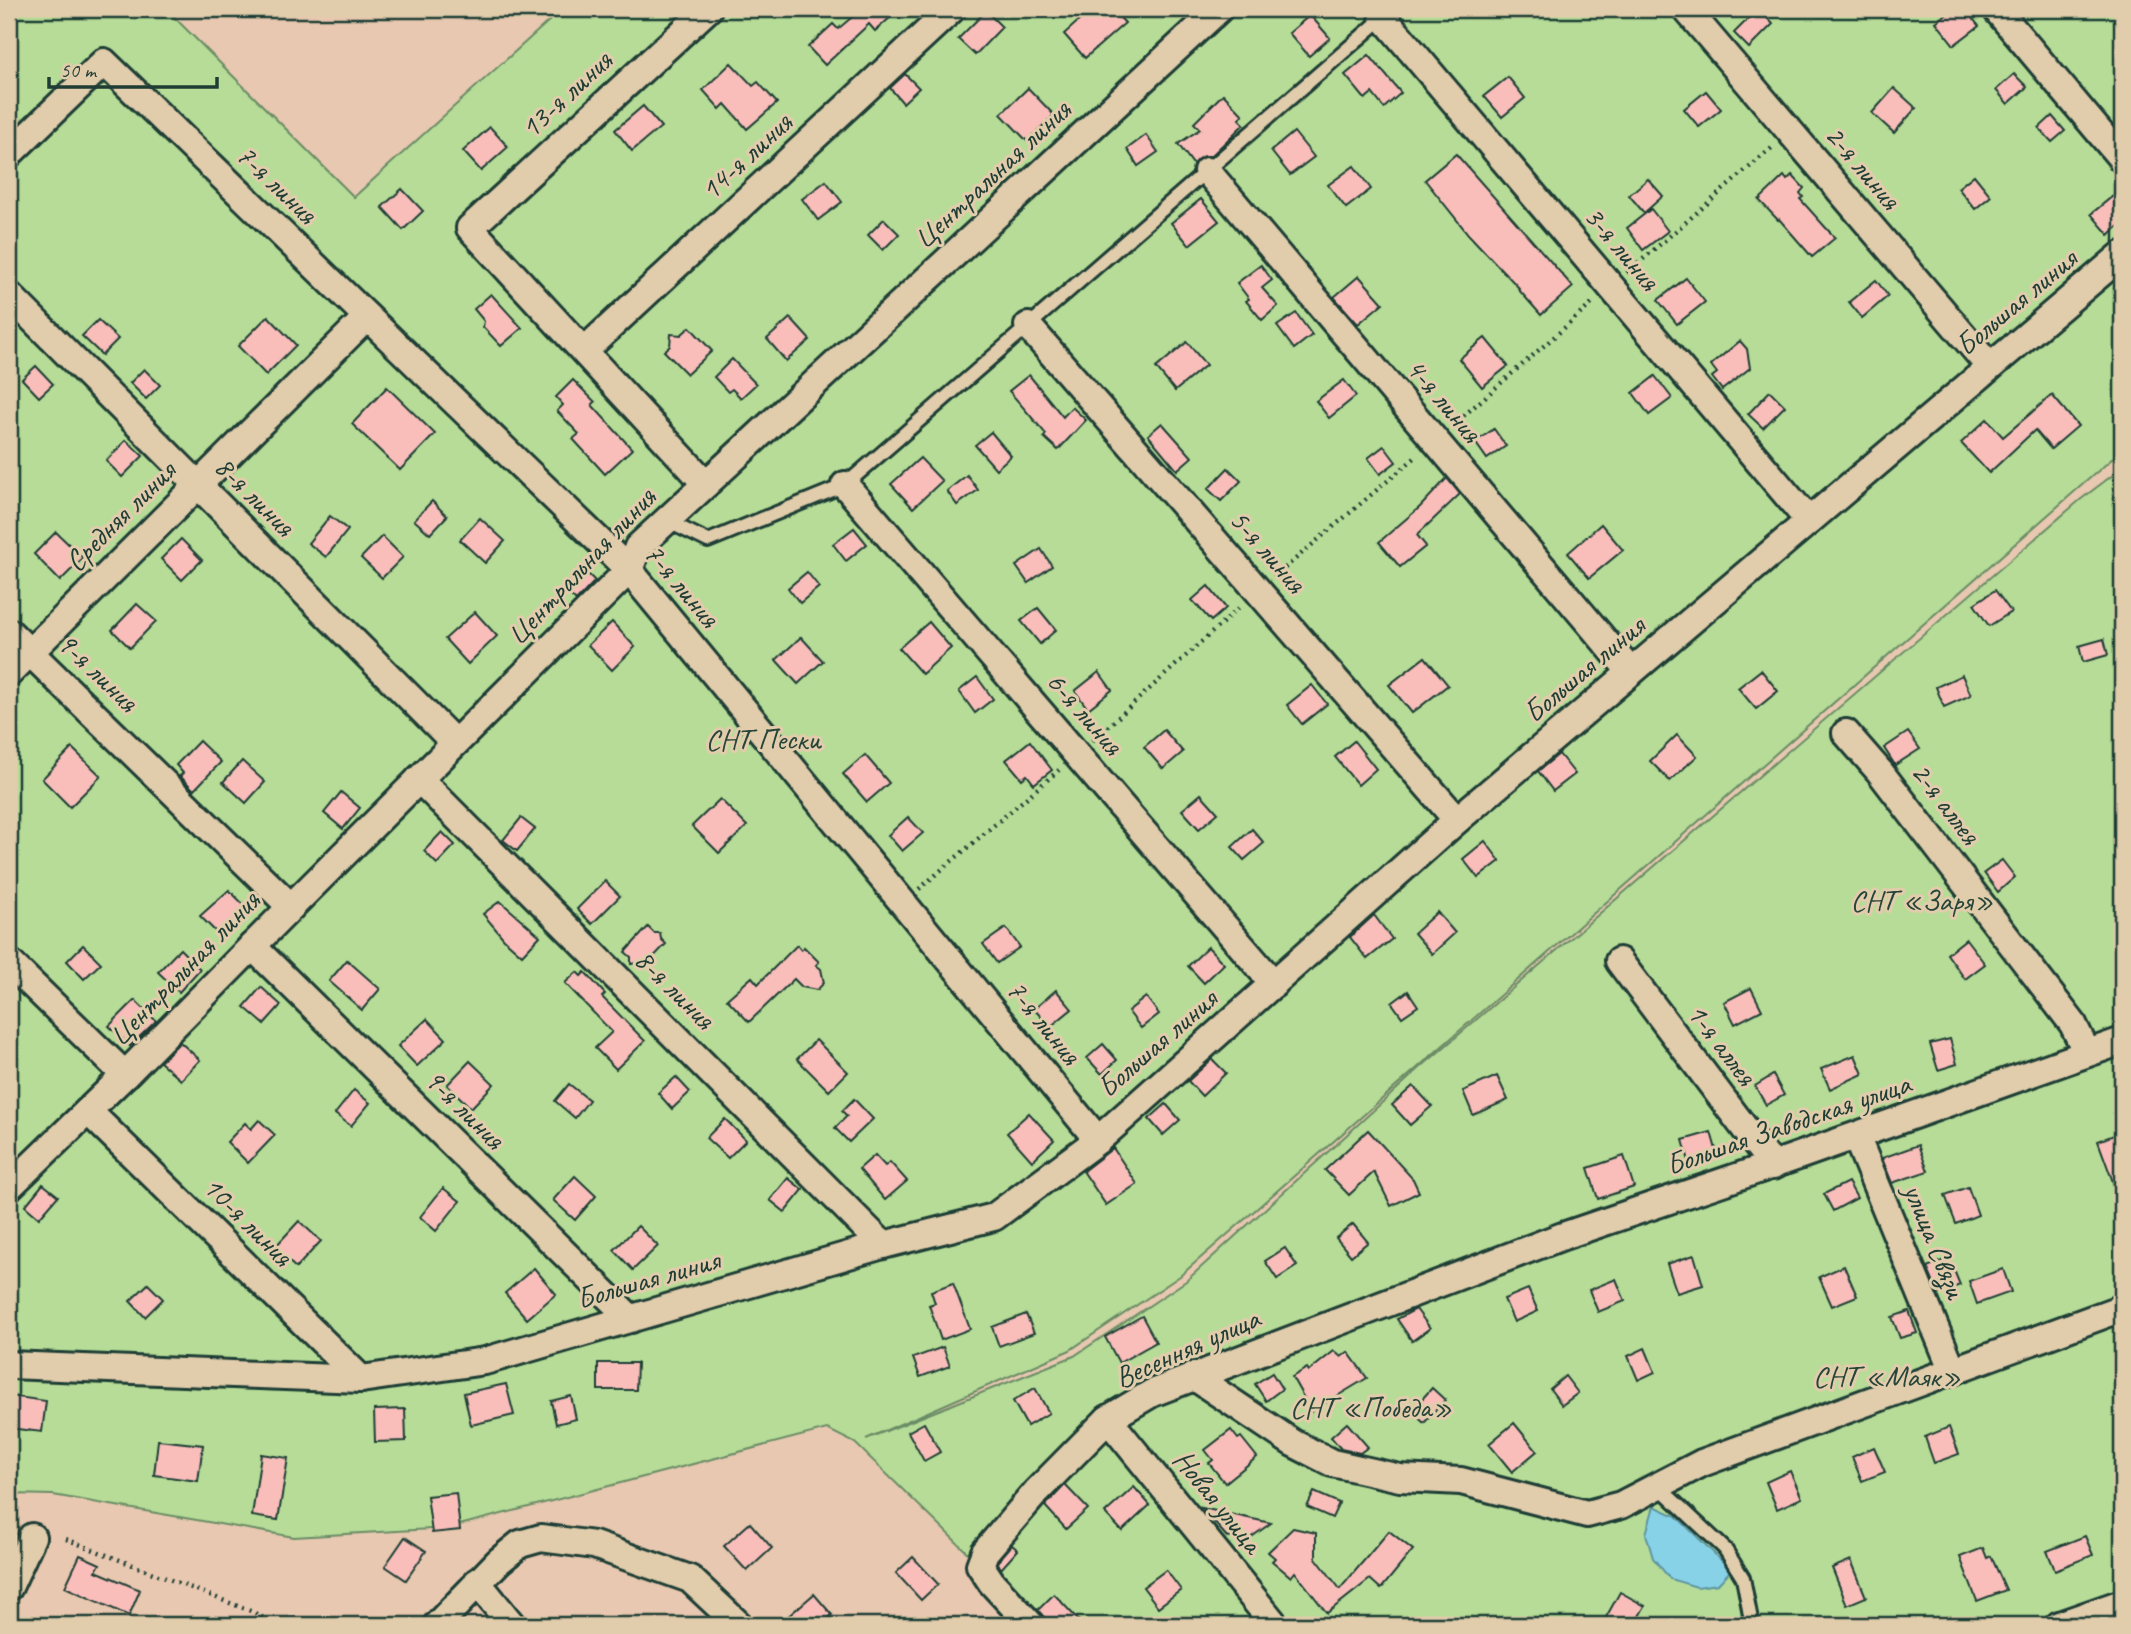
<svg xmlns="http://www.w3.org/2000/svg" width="2131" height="1634" viewBox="0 0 2131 1634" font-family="Caveat,sans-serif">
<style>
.green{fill:#b6dc97;stroke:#6a8c66;stroke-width:2}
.water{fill:#88d2e8;stroke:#5e96a0;stroke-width:2}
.building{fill:#fabeba;stroke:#1f3d34;stroke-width:2}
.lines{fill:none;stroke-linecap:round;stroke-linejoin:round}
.lane-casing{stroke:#1f3d34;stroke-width:18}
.street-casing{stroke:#1f3d34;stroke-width:32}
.path{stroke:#1f3d34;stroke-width:4.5;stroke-dasharray:2 5;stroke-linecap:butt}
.lane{stroke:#e1ccab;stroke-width:12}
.street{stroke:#e1ccab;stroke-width:26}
.labels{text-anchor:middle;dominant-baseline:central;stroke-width:6;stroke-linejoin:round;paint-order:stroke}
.street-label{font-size:30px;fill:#1f3d34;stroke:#e1ccab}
.park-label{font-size:30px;fill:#274539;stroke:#e1ccab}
</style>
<rect width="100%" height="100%" fill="#e8c8b0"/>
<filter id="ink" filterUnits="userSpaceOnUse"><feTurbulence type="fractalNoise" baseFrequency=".0143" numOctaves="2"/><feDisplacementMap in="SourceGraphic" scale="14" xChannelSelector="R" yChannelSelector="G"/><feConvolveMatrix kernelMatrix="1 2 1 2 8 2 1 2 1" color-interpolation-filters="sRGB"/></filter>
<g filter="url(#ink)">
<path class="green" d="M9,9h157l188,188 208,-188h1560v441l-942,826 -110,74 -204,89 208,-83 112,-75 234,-213 660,-568 42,-32v1157h-1091l-51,-60 -125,-122 -28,-14 -379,99 -154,9 -241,-42 -44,-1z"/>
<path class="water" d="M1654,1506l22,10 55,54 -13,14 -21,3 -27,-8 -17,-21 -7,-24z"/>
<g class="building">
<path d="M855,9h45l-25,22 -6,-7 -44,41 -17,-18 25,-23 5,5 20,-17z"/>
<path d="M1092,9h20l13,14 -40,35 -21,-24z"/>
<path d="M1758,9l15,15 -24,24 -15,-15z"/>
<path d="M1953,9h12l14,17 -25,19 -18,-23z"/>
<path d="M986,11l16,16 -27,28 -17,-16z"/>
<path d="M1310,15l20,23 -21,18 -20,-23z"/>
<path d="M1369,55l32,38 -17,15 -12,-15 -7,6 -20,-24z"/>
<path d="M731,63l22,23 5,-4 19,21 -30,26 -22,-25 -5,5 -17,-19z"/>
<path d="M905,74l14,14 -16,15 -13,-15z"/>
<path d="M2014,74l13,13 -19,17 -12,-14z"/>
<path d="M1508,77l17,21 -23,19 -18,-21z"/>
<path d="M1028,88l26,27 -27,26 -26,-27z"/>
<path d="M1894,88l22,20 -22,25 -22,-20z"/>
<path d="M1706,91l15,18 -22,18 -15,-18z"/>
<path d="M1223,94l20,21 -4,4 5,5 -33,32h-7l-11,8 -15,-20 22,-15 -6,-6z"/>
<path d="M643,106l18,21 -29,24 -17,-21z"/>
<path d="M2052,116l13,15 -13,11 -13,-14z"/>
<path d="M490,127l18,20 -27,24 -18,-20z"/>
<path d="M1294,132l20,25 -24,18 -19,-24z"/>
<path d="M1146,135l12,17 -20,14 -11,-17z"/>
<path d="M1456,154l117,133 -32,28 -23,-26 1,-1 -50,-53 -44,-55z"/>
<path d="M1354,166l17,23 -25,19 -18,-23z"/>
<path d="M1792,175l12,13 -4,5 3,4 -3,2 35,39 -23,19 -33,-38 -1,1 -19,-20 25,-24 3,4z"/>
<path d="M1974,175l17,21 -16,13 -17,-21z"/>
<path d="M1648,179l15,17 -19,17 -15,-18z"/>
<path d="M826,181l16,21 -24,18 -16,-21z"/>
<path d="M402,189l21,22 -20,19 -21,-23z"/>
<path d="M2113,196l9,10v17l-13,12 -18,-21z"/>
<path d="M1201,199l18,22 -30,24 -18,-22z"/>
<path d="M1651,209l17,22 -25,19 -16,-22z"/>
<path d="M884,219l15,15 -16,16 -15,-15z"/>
<path d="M1261,265l11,15 -10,8 16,18 -16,14 -16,-19 3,-2 -12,-16z"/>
<path d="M1359,276l24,27 -25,21 -24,-27z"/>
<path d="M1686,278l19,24 -28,22 -19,-24z"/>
<path d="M1876,280l12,16 -26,22 -13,-16z"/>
<path d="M491,294l31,34 -21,18 -18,-19 1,-6 -10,-12z"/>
<path d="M1296,313l16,22 -18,14 -17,-23z"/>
<path d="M268,316l28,29 -30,30 -28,-29z"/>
<path d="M790,318l20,22 -24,21 -19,-22z"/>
<path d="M98,320l20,19 -16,16 -20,-19z"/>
<path d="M690,327l22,24 -25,23 -23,-23 6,-5 1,-12 10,1z"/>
<path d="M1485,338l23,28 -26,21 -23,-28z"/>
<path d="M1740,341l7,8 3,19 -28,22 -10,-13 5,-4 -6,-8z"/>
<path d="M1187,342l19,23 -31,26 -19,-23z"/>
<path d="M732,359l24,25 -15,14 -9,-9 -4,3 -14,-15z"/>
<path d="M36,366l17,18 -14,13 -17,-18z"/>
<path d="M144,369l16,16 -14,14 -16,-16z"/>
<path d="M1029,375l34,42 9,-10 14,13 -28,30 -14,-13 2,-3 -37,-43z"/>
<path d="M1655,376l17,22 -23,17 -16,-22z"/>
<path d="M573,380l22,22 -3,3 40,44 -27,25 -32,-35 6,-5 -22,-23 6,-6 -7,-8z"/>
<path d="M1344,380l12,16 -27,22 -13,-17z"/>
<path d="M387,387l48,47 -35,36 -48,-46z"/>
<path d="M1770,391l15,15 -22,22 -15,-14z"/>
<path d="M2052,395l26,31 -27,23 -16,-19 -46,43 -28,-30 26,-24 16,18z"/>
<path d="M1162,423l30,34 -15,13 -29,-35z"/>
<path d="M1494,429l12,17 -19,13 -12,-17z"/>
<path d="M991,432l20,24 -15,13 -21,-24z"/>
<path d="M126,440l17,16 -21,21 -16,-16z"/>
<path d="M1384,446l12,16 -16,12 -12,-16z"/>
<path d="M920,458l22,23 -29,27 -22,-24z"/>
<path d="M1228,468l13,13 -20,20 -13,-12z"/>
<path d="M967,475l11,15 -21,15 -10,-14z"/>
<path d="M1447,478l13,16 -43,41 9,11 -26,21 -21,-25 41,-35z"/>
<path d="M432,501l15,15 -17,18 -16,-14z"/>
<path d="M330,516l18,14 -22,27 -18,-14z"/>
<path d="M480,518l25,23 -20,22 -25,-23z"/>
<path d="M1601,524l22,26 -34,28 -21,-25z"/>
<path d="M854,528l13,16 -21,17 -13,-17z"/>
<path d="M56,532l27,26 -23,23 -26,-27z"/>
<path d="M382,536l21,21 -21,21 -21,-20z"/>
<path d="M181,539l21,21 -20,20 -21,-21z"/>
<path d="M1041,549l11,17 -24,17 -12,-17z"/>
<path d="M583,569l12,12 -19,20 -13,-13z"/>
<path d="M807,572l12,15 -19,16 -12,-15z"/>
<path d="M1208,586l18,22 -15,13 -19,-21z"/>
<path d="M1995,590l16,22 -22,14 -15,-22z"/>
<path d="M137,604l19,17 -26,27 -18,-18z"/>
<path d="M1038,608l18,22 -16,14 -19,-23z"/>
<path d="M475,612l22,24 -29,28 -23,-25z"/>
<path d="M612,622l23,25 -23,23 -24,-25z"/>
<path d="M929,622l22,26 -29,26 -23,-26z"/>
<path d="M801,637l22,24 -25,23 -22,-24z"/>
<path d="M2104,639l4,16 -25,7 -4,-16z"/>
<path d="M1425,657l23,28 -36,28 -23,-28z"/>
<path d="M1761,670l17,21 -22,18 -18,-21z"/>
<path d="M1099,672l13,18 -24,19 -13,-18z"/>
<path d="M1962,675l9,20 -27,12 -8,-20z"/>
<path d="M977,677l16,22 -18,14 -16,-22z"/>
<path d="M1312,685l15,19 -25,20 -15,-19z"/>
<path d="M1164,730l19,22 -20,17 -19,-22z"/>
<path d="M1908,732l12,17 -25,16 -11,-17z"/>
<path d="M1677,735l20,21 -27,25 -20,-20z"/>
<path d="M199,741l22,21 -27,28 -14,-14 3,-3 -7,-8z"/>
<path d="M1030,741l22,29 -18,14 -7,-9 -5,4 -16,-19z"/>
<path d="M1354,741l22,28 -18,16 -23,-28z"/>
<path d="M72,748l29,28 -31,31 -28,-28z"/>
<path d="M1559,754l16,20 -22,17 -15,-20z"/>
<path d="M865,755l24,28 -22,19 -24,-28z"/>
<path d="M242,761l23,21 -19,21 -23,-21z"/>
<path d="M341,792l19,16 -17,21 -19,-16z"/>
<path d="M1201,794l17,19 -19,16 -17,-19z"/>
<path d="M720,799l27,27 -28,27 -27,-27z"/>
<path d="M908,817l15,16 -21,18 -14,-16z"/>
<path d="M521,818l14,11 -18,22 -14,-11z"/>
<path d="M1252,829l12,14 -20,17 -12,-13z"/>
<path d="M442,832l13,13 -18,19 -13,-13z"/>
<path d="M1485,841l15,20 -22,17 -15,-19z"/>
<path d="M2002,860l13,17 -17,15 -14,-19z"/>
<path d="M605,881l15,15 -28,28 -15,-15z"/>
<path d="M229,890l20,20 -27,28 -22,-22z"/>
<path d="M500,901l40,35 -18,19 -18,-16 -21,-25z"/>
<path d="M1437,912l18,21 -23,21 -18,-21z"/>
<path d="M1374,915l18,24 -25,20 -17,-22z"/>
<path d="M648,927l6,6h6l1,6 5,5 -23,24 -6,-5 -6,1v-7l-6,-5z"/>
<path d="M1006,928l14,19 -23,16 -14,-19z"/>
<path d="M1966,939l19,25 -20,15 -18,-25z"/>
<path d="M83,945l18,18 -17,16 -17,-18z"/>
<path d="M797,945l4,5 3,-3 15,15 -3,3 5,4 3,14 -7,7 -15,-3 -8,-8 -45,43 -22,-23 25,-22 6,7z"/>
<path d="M1208,947l16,17 -20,19 -16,-17z"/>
<path d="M180,949l20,20 -21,23 -21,-20z"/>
<path d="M347,960l33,29 -18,21 -33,-29z"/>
<path d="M577,972l4,4 4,-4 20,22 -3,3 43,44 -29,28 -21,-21 17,-16 -47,-49z"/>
<path d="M261,987l20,18 -17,19 -20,-17z"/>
<path d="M1751,988l11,22 -27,14 -11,-22z"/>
<path d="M1056,990l16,19 -22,18 -16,-18z"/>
<path d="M1408,991l10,15 -16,11 -10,-14z"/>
<path d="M1146,997l13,17 -18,14 -13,-17z"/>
<path d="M135,1000l21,21 -26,25 -21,-20z"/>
<path d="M427,1019l19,20 -29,27 -19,-20z"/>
<path d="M1950,1039l7,25 -19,6 -8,-26z"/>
<path d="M816,1040l32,32 -19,19 -32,-32z"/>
<path d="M180,1042l20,18 -19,20 -21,-18z"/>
<path d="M1103,1044l14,16 -15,14 -15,-16z"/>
<path d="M1855,1055l8,19 -33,15 -9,-20z"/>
<path d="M1212,1059l14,14 -24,23 -14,-15z"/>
<path d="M470,1061l24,23 -23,24 -24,-23z"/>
<path d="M1773,1075l11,20 -18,10 -11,-19z"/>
<path d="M1497,1076l11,24 -35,15 -10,-24z"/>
<path d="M676,1077l14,15 -18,17 -14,-16z"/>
<path d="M569,1084l20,16 -14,18 -20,-17z"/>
<path d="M1413,1086l19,20 -22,19 -18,-20z"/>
<path d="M354,1090l16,13 -19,23 -16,-12z"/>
<path d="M854,1099l19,20 -24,23 -14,-14 12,-12 -5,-5z"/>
<path d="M1166,1104l14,16 -17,15 -14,-16z"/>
<path d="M1029,1113l25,27 -22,21 -25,-28z"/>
<path d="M725,1119l21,21 -18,18 -22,-20z"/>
<path d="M259,1120l16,15 -27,28 -21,-21 18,-19 6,6z"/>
<path d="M1368,1130l45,49 6,13 -28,14 -17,-34 -25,23 -24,-25z"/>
<path d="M1711,1132l6,21 -28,8 -6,-21z"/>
<path d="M2122,1132v69h-2l-22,-60z"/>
<path d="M1918,1145l10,26 -36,12 -10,-25z"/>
<path d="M1113,1148l24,36 -31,21 -23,-34z"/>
<path d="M875,1155l10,11 5,-4 17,19 -22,19 -26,-31z"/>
<path d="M1624,1156l10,31 -36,12 -10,-31z"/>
<path d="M575,1176l21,20 -21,24 -22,-20z"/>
<path d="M788,1178l15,12 -18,22 -15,-12z"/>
<path d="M1848,1182l9,16 -24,13 -9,-17z"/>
<path d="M43,1184l15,12 -19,22 -14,-12z"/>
<path d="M1968,1187l10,28 -22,9 -11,-29z"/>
<path d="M443,1188l17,13 -24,30 -16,-14z"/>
<path d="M299,1221l22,20 -25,27 -22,-20z"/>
<path d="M1353,1224l15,18 -17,14 -15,-18z"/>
<path d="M638,1226l20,20 -25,24 -19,-20z"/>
<path d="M1285,1248l12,18 -20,13 -12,-18z"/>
<path d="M1694,1255l9,30 -26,8 -10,-29z"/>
<path d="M1949,1258l11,27 -22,9 -11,-27z"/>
<path d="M1844,1266l13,30 -25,10 -13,-29z"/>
<path d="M534,1268l22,26 -29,25 -22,-26z"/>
<path d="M2003,1269l8,23 -34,12 -8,-23z"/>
<path d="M1616,1279l9,22 -27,11 -9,-22z"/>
<path d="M953,1283l17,46 -29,11 -12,-35 6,-2 -4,-12z"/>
<path d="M148,1284l15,15 -18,18 -15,-16z"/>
<path d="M1528,1289l10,22 -24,11 -10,-23z"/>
<path d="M1416,1309l14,19 -18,13 -15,-22z"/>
<path d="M1909,1311l8,22 -17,5 -8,-21z"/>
<path d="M1026,1314l8,19 -35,13 -7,-19z"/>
<path d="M1142,1316l14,26 -37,21 -14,-26z"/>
<path d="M943,1347l7,19 -30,11 -7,-19z"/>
<path d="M1645,1348l10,24 -17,8 -10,-24z"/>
<path d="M1334,1351l7,6 7,-5 19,26 -58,35 1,-4 -18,-32 15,-9 2,3z"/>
<path d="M598,1363h39l-1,27h-38z"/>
<path d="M1272,1373l10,16 -16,12 -11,-17z"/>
<path d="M1565,1376l13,17 -16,12 -12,-16z"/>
<path d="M506,1384l8,31 -43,10 -7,-32z"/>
<path d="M1035,1388l14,25 -22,13 -14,-25z"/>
<path d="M1432,1388l13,12 -21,23 -13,-12z"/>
<path d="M10,1396l36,5 -4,31 -33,-4z"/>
<path d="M571,1396l5,23 -20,5 -5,-23z"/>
<path d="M405,1409l1,32 -31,1 -1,-32z"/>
<path d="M924,1423l16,29 -16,9 -16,-29z"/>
<path d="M1347,1423l21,24 -8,6 -19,-4 -10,-12z"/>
<path d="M1514,1423l23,28 -25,21 -23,-28z"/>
<path d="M1949,1427l10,27 -25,9 -9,-26z"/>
<path d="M1231,1430l7,9 3,-2 16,20 -32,26 -16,-20 4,-3 -8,-10z"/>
<path d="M158,1440l45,5 -5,36 -44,-6z"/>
<path d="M1874,1447l11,25 -23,9 -10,-24z"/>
<path d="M261,1454l27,4 -10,62 -26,-4z"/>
<path d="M1790,1471l12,27 -25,11 -11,-27z"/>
<path d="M1065,1485l23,24 -22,20 -21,-23z"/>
<path d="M1134,1487l16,18 -28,26 -17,-18z"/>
<path d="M1314,1492l25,11 -7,15 -25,-11z"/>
<path d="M456,1493l4,37 -28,3 -5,-37z"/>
<path d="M1202,1508l69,15 -25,18 -19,-4z"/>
<path d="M750,1523l22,25 -25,23 -23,-25z"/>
<path d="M1293,1528l23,5v25l24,31 49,-58 24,19 -32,39 -11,-10 -43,34 -32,-41 -4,5 -19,-16 3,-3 -7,-6z"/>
<path d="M2085,1536l8,19 -38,15 -8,-19z"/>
<path d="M405,1537l21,14 -20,29 -21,-14z"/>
<path d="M1012,1545l6,5 -17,19 -3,-6 1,-3z"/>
<path d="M1983,1548l4,10 4,-2 15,34 -29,11 -17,-44z"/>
<path d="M80,1555l20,9 -4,7 44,19 -11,26 -64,-29z"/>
<path d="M913,1557l25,27 -17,16 -25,-27z"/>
<path d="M1851,1560l15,37 -19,8 -15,-37z"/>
<path d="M1166,1570l15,20 -23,17 -15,-20z"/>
<path d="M1620,1592l25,14 -11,19h-18l-11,-6z"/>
<path d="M814,1594l18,21 -12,10h-42z"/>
<path d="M1054,1594l29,31h-34l-11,-15z"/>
</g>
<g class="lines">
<g class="lane-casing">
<g id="lane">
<path d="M667,521l41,20 137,-56 540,-469"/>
<path d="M1658,1486l67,63 18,29 9,47"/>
</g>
</g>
<g class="street-casing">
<g id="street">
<path d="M1686,9l304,358"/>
<path d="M1996,9l126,150"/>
<path d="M1383,17l426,504"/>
<path d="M9,154l95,-92 525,508 469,570"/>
<path d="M1207,171l424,501"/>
<path d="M9,295l446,448"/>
<path d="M1028,326l429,494"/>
<path d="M584,351l368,-342"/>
<path d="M706,484l-236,-256 238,-219"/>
<path d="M845,485l429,499"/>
<path d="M9,632l282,275"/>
<path d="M9,673l358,-356"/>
<path d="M1846,733l34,39 193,252 14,29"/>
<path d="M419,779l464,466"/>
<path d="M252,946l379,373"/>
<path d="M1619,961l154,205"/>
<path d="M9,962l116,113"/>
<path d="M88,1111l273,268"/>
<path d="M1856,1136l97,235"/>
<path d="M9,1187l116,-112 166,-168 338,-337 9,-23 581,-538"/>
<path d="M9,1365l352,14 124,-18 398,-116 111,-28 104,-77 359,-320 665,-565"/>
<path d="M1193,1376l100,67 39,20 68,15 61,3 126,33 34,-9 81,-42 420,-155"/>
<path d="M1108,1419l167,206"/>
<path d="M477,1582l35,43"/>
<path d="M9,1587l23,-50"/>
<path d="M437,1625l62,-64 21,-17 21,-6 53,7 96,34 49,46"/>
<path d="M1031,1625l-39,-42 -12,-18 5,-13 52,-61 71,-72 44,-26 411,-157 224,-76 335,-119"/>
<path d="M2059,1625l63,-22"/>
</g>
</g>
<g class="path">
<path d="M1337,9l12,5 10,1"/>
<path d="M1627,273l147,-127"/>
<path d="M1453,425l141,-123"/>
<path d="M1274,577l143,-121"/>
<path d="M1092,741l149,-135"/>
<path d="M919,889l140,-119"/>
<path d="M66,1539l187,73 22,13"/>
</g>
<use href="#lane" class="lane"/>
<use href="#street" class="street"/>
</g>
</g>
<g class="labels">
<g class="street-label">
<text transform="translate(566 94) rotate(-43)">13-я линия</text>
<text transform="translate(746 156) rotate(-43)">14-я линия</text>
<text transform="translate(1863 167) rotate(50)">2-я линия</text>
<text transform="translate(992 174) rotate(-43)">Центральная линия</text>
<text transform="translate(277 184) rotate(44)">7-я линия</text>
<text transform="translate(1622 248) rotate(50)">3-я линия</text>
<text transform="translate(2016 302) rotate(-40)">Большая линия</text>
<text transform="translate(1444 400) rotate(50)">4-я линия</text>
<text transform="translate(255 496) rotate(45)">8-я линия</text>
<text transform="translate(120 516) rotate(-45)">Средняя линия</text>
<text transform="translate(1268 551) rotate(49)">5-я линия</text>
<text transform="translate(581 566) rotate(-47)">Центральная линия</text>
<text transform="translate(682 585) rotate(50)">7-я линия</text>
<text transform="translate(1584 669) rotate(-40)">Большая линия</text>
<text transform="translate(98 672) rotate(44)">9-я линия</text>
<text transform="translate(1085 713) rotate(49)">6-я линия</text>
<text transform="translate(1946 803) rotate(53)">2-я аллея</text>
<text transform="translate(184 968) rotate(-46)">Центральная линия</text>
<text transform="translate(675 989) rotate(45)">8-я линия</text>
<text transform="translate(1044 1022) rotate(51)">7-я линия</text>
<text transform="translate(1157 1043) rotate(-41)">Большая линия</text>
<text transform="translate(1722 1044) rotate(53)">1-я аллея</text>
<text transform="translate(465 1109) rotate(45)">9-я линия</text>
<text transform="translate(1788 1124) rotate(-19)">Большая Заводская улица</text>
<text transform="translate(248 1221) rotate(45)">10-я линия</text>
<text transform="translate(1935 1241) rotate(68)">улица Связи</text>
<text transform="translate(648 1279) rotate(-16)">Большая линия</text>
<text transform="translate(1187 1348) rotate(-24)">Весенняя улица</text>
<text transform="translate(1218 1501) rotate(51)">Новая улица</text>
</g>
<g class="park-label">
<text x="763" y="739">СНТ Пески</text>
<text x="1922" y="900">СНТ «Заря»</text>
<text x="1887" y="1376">СНТ «Маяк»</text>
<text x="1371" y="1407">СНТ «Победа»</text>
</g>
</g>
<rect width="2131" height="1634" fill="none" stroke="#e1ccab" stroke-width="35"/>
<rect x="18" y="18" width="2096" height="1599" fill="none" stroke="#1f3d34" stroke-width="2.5" filter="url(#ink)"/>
<path d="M49 77v10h168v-10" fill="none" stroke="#1f3d34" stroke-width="3.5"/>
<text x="60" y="77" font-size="21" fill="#1f3d34" stroke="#e1ccab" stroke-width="5" paint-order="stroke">50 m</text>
</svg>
